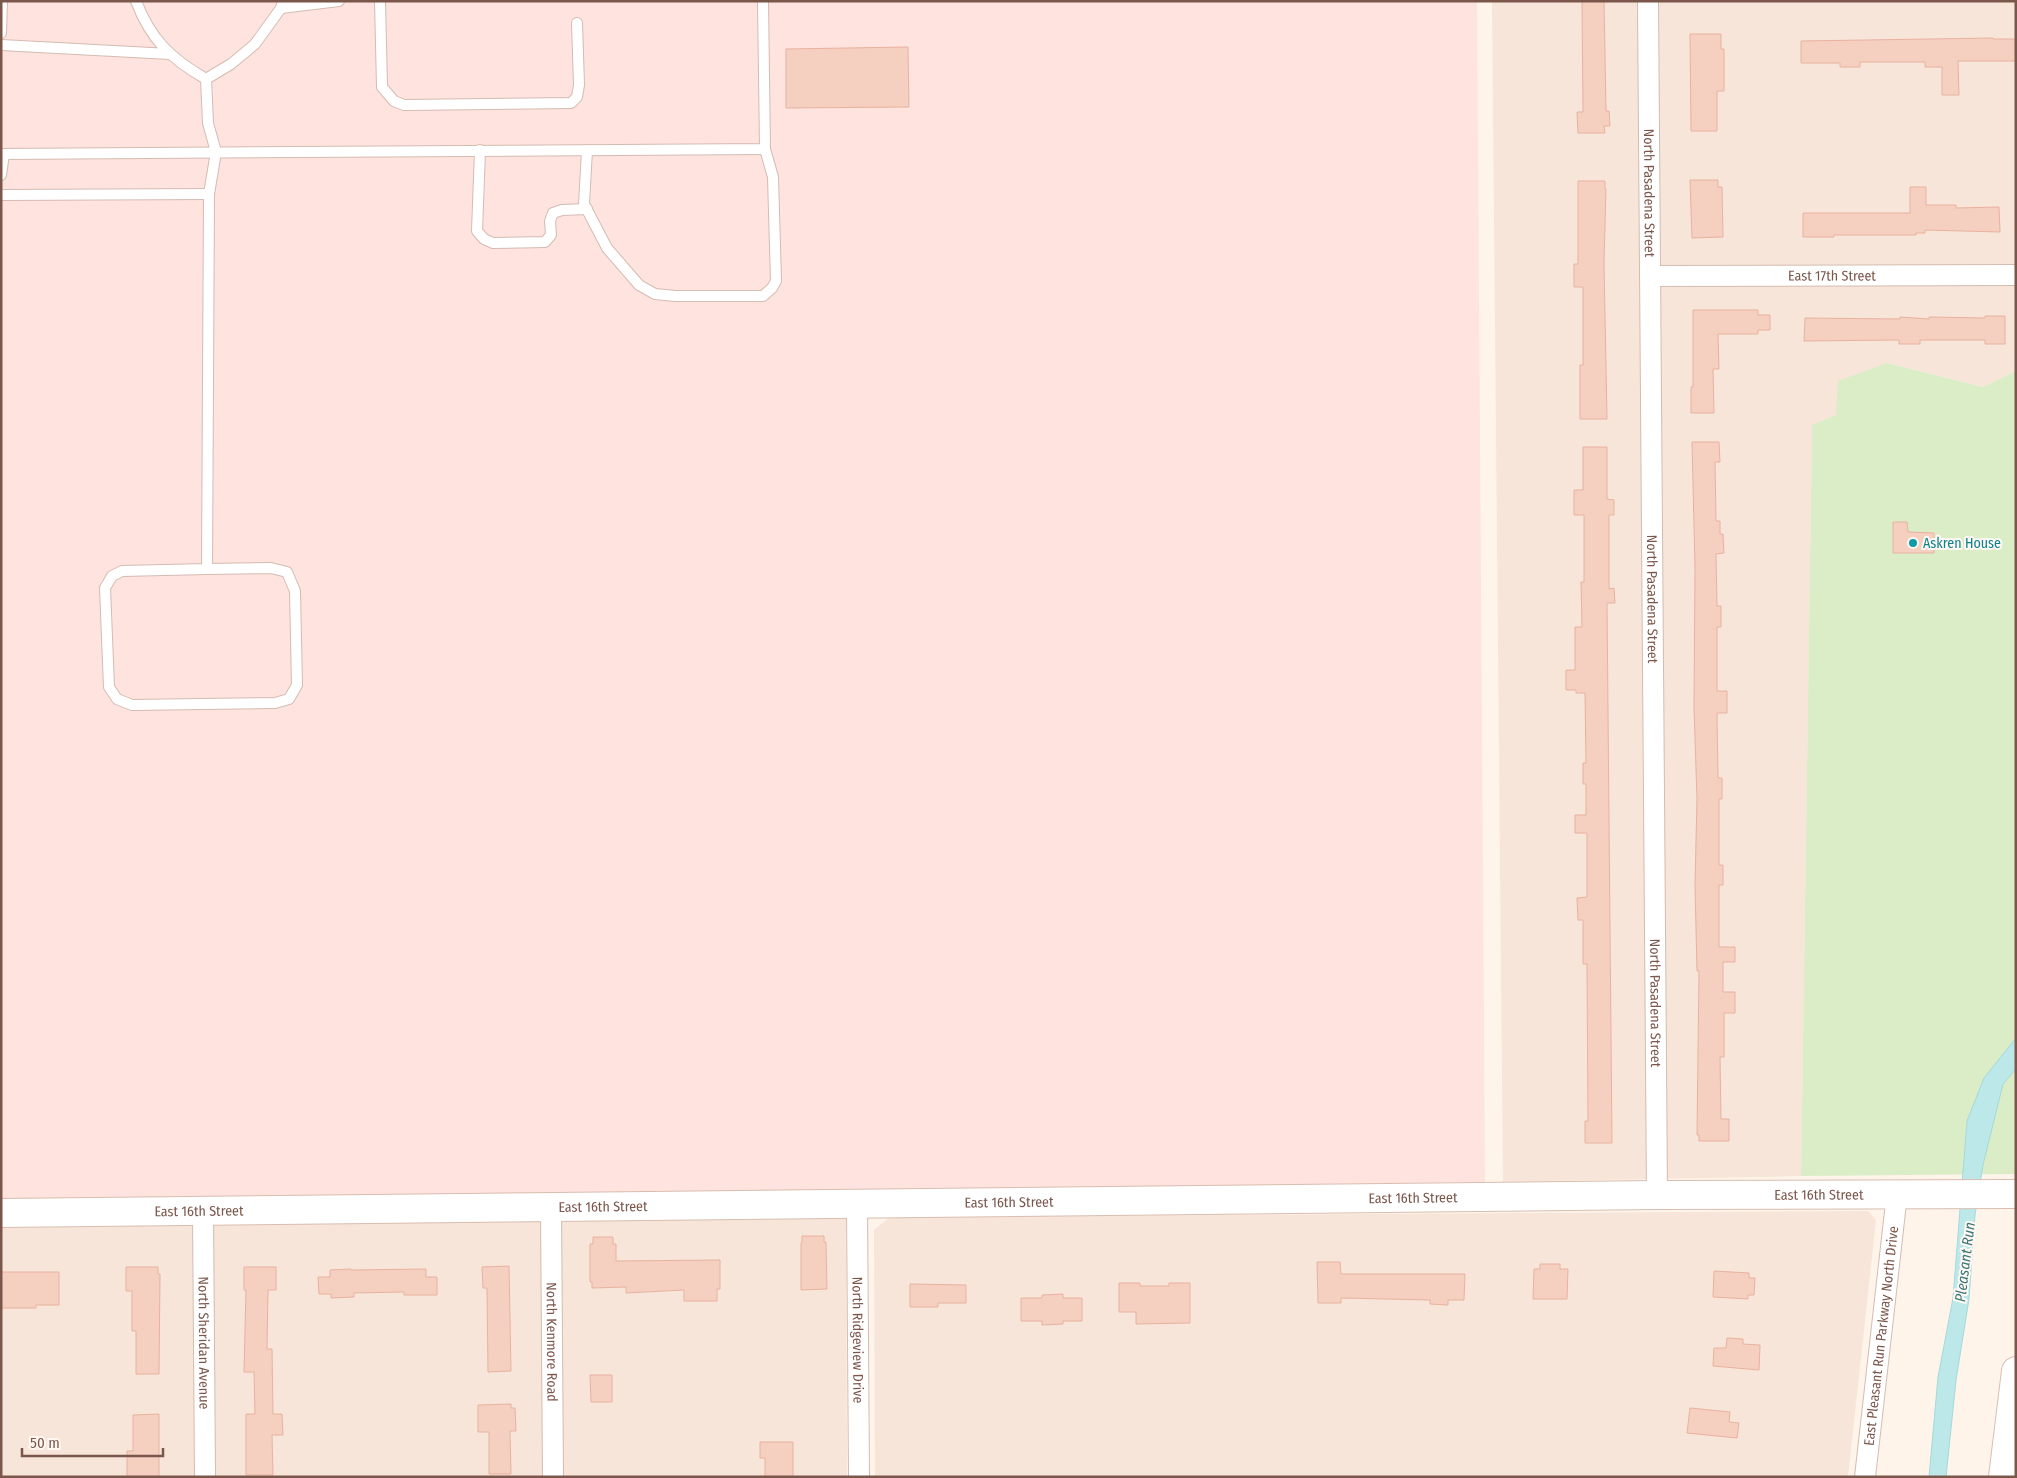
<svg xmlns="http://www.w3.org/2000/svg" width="2017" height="1478" viewBox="0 0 2017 1478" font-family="'Fira Sans Condensed',sans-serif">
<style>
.residential{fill:#f6e5d8}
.commercial{fill:#fee3de}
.green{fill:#dbedc7}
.water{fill:#bce8ea;stroke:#a2dadc}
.building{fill:#f5cfc0;stroke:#e9b29f}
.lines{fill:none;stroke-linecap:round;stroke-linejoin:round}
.lane-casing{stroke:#d4bcb1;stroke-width:12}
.street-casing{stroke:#d4bcb1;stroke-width:22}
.secondary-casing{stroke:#d9bdb0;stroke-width:30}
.lane{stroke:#fff;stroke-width:10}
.street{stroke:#fff;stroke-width:20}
.secondary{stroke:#fff;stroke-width:28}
.culture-dot{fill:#0f9aa8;stroke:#fff8f2;stroke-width:2}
.labels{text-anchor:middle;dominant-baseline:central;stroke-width:4;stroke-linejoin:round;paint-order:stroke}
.street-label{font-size:14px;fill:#7b564b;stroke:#fff8f2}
.culture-label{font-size:14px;fill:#0d838f;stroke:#fff8f2;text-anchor:start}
.water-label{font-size:15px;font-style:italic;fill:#3a7679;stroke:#fff8f2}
</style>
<rect width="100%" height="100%" fill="#fef4ea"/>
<g class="residential">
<path d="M1492,1h524v370l-33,16 -96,-24 -51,52 -24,11 -11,750 -298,6z"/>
<path d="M1868,1211l8,9 -28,257h-973l-1,-247 16,-13z"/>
<path d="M846,1215l1,262h-846v-249z"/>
</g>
<path class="commercial" d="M1,1h1476l8,1181 -1484,20z"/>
<path class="green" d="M1887,363l96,24 33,-16v803l-215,2 11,-751 24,-10 2,-34z"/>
<path class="water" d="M2016,1038v31l-13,15 -20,81 -8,50 -6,84 -13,81 -10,97h-17l9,-100 15,-79 14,-177 17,-43z"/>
<g class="building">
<path d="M1582,1h22l2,110h3l1,15h-6l1,7h-27l-1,-21h6z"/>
<path d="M1690,34h31v15h3v42h-7v40h-26z"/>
<path d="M1993,38v1h23v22h-58l1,34h-17v-28h-17v-5h-65v5h-20v-4h-39v-22z"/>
<path d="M908,47l1,60 -123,1v-59z"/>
<path d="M1690,180h28v7h4l1,50 -31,1z"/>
<path d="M1578,181h27v8h1l-2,75 3,155h-27v-54h3v-78h-9v-23h4z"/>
<path d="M1910,187h16v18h30v3l43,-1 1,25 -75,-2v3h-9v2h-82v2h-31v-24h107z"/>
<path d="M1693,310h65v5h12v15h-12v4h-40l1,35h-6l1,44h-23v-26h2z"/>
<path d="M1985,316h20v28h-20v-4h-65v4h-21v-4l-95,1 1,-23 95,1v-2l29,2v-2l56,1z"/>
<path d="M1692,442h27l1,20h-5l1,59h4v13h3l1,19 -8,1 1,52h4v21h-4v64h10v22h-10l1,65h4v21h-3v66h4v20h-4v62h16v15h-12v30h12v21h-11v44h-4l1,62h8v22h-30v-6h-2l2,-164h-2l-2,-86 2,-86 -3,-92 1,-139z"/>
<path d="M1583,447h24v52l7,1v15h-5v74l5,-1 1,15h-8l5,540h-27v-22h3l-1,-157h-4v-44h-5l-1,-22 10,-1v-64h-12v-18h11v-31h-3v-21h3l-1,-70h-9v-3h-10v-20h9v-43h7l-1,-45h3v-67h-10v-25h9z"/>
<path d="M1893,522h14l1,10 26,1v20h-41z"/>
<path d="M802,1236h22v6h2l1,47 -26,1v-47h1z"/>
<path d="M593,1237h20v7h3v17l104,-1v29h-3v12h-33v-11l-58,3v-6l-34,1v-6h-2v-38h3z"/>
<path d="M1317,1262h23l1,12h124l-1,26h-16v5l-18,-1v-4l-89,-2v5h-23z"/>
<path d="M1540,1264h20v5h8l-1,30h-34l1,-30h6z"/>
<path d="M509,1266l2,105 -23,1 -1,-84h-4l-1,-21z"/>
<path d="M126,1267h32v7h2l-1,100h-23v-43h-4v-40h-6z"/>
<path d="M244,1267h32v23h-8l-1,59h5l1,65h9l1,21h-11l1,40h-27v-61h9l-1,-42h-10l2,-82h-2z"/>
<path d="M351,1269v1l75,-1v8h11v18h-33v-3l-50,1v4l-23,1v-4h-12l-1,-17h12v-7z"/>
<path d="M1714,1271l35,2v5h6l-1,17h-6v4l-35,-2z"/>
<path d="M1,1272h58v33h-23v3h-35z"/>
<path d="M1119,1283h21v3h29v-3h21v40l-54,1v-12h-17z"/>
<path d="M910,1284l56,1v18h-28v4h-28z"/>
<path d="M1063,1294v4h19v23h-19v3l-21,1v-4h-21v-23h21v-3z"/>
<path d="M1727,1338l16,1v5l17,1 -1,25 -46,-4 1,-18h12z"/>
<path d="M590,1375h22v27h-21z"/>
<path d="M511,1404v4h4l1,23h-6l1,43h-22v-42h-11v-27z"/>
<path d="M1690,1408l40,4 -1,10 10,1 -2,15 -50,-5z"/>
<path d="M159,1414v63h-32v-26h6v-36z"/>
<path d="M760,1442h33v35h-28v-19h-5z"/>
</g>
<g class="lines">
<g class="lane-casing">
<g id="lane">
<path d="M136,1c15,39 34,57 70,78"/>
<path d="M380,1l2,86 12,14 10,4 167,-2 6,-6 2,-12 -2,-62"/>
<path d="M281,8l58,-7"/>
<path d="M1,33l1,-32"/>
<path d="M1,45l169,9"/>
<path d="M206,79l2,44 8,29 -7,42 -2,375 64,-1 16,4 8,19 2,94 -8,14 -14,4 -143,2 -15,-6 -8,-12 -4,-99 7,-12 10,-5 85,-2"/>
<path d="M206,79l25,-15 24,-20 26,-36 2,-7"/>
<path d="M480,150l-3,81 7,8 9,4 52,-1 6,-7 -1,-14 3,-8 9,-3 25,-1"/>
<path d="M587,150l-3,54 23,44 32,37 16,9 20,2h88l9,-8 4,-7 -3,-104 -8,-28"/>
<path d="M1,154l764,-5 -2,-148"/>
<path d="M1,175l3,-21"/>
<path d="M1,195l208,-1"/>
</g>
</g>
<g class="street-casing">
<g id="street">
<path id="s1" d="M1648,1l9,1194"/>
<path id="s2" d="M1650,276l366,-1"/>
<path id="s3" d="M857,1204l2,273"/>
<path id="s4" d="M551,1208l2,269"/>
<path id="s5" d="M203,1211l2,266"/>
<path id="s6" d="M1865,1477l32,-283"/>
</g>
</g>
<g class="secondary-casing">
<g id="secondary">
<path id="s7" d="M1,1213l1656,-18 359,-1"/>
<path d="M2003,1477l13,-106"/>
</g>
</g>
<use href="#lane" class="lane"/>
<use href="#street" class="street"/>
<use href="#secondary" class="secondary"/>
</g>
<circle class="culture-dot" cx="1913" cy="543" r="5"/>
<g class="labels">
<g class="street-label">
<text stroke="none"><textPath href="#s1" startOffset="192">North Pasadena Street</textPath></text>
<text stroke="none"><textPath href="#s2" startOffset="182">East 17th Street</textPath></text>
<text stroke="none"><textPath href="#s1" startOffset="598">North Pasadena Street</textPath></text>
<text stroke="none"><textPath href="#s1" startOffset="1002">North Pasadena Street</textPath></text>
<text stroke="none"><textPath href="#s7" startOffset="1818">East 16th Street</textPath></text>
<text stroke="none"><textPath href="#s7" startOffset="1412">East 16th Street</textPath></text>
<text stroke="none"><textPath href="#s7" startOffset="1008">East 16th Street</textPath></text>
<text stroke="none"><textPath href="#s7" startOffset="602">East 16th Street</textPath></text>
<text stroke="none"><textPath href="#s7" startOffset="198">East 16th Street</textPath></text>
<text stroke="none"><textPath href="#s6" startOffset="142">East Pleasant Run Parkway North Drive</textPath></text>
<text stroke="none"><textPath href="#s3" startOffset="136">North Ridgeview Drive</textPath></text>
<text stroke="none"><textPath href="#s4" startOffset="134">North Kenmore Road</textPath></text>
<text stroke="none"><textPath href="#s5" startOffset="132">North Sheridan Avenue</textPath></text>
</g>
<g class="culture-label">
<text x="1923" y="543">Askren House</text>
</g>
<g class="water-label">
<text transform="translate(1965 1262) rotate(-83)">Pleasant Run</text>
</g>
</g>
<rect width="2017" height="1478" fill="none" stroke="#7b564b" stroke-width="5"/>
<path d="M22 1448v8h141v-8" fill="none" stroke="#7b564b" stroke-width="2.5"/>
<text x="30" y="1448" font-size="15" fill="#7b564b" stroke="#fff8f2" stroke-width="4" paint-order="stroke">50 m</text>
</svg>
